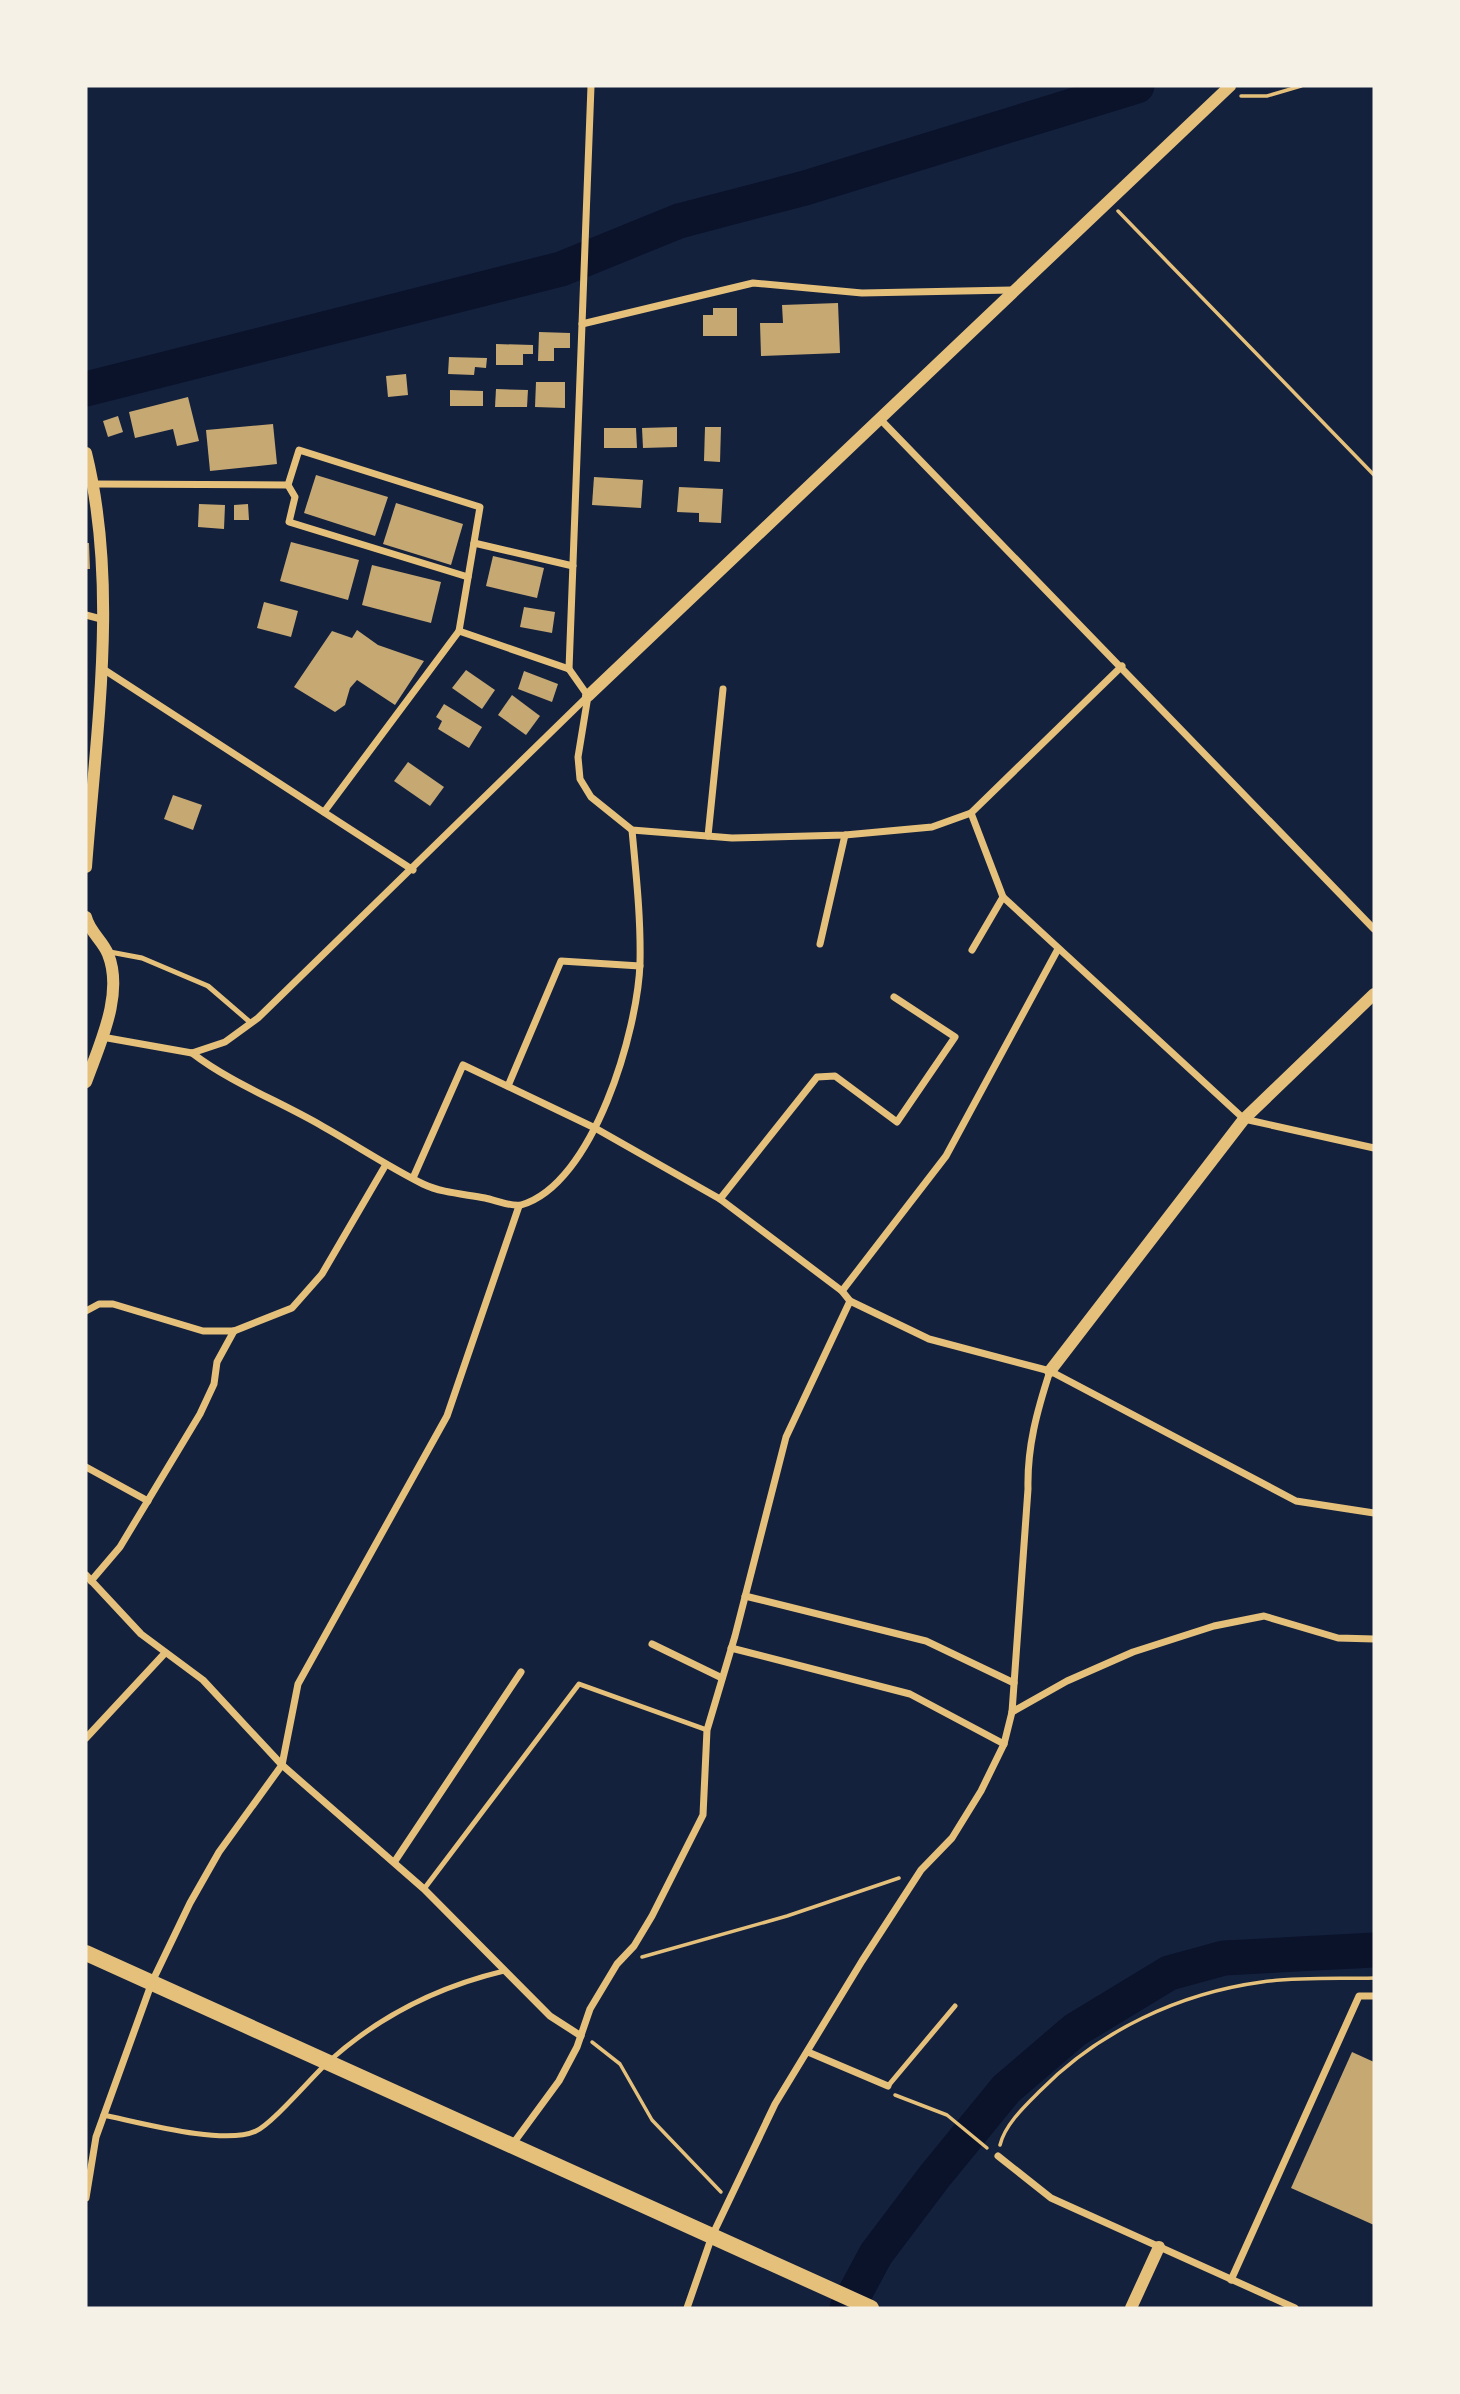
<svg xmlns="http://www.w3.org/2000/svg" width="1460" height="2394" viewBox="0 0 1460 2394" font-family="'Exo 2',sans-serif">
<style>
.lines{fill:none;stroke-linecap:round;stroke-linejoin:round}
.river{stroke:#0b132b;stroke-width:35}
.building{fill:#c6a872}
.path{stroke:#e5c07b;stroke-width:3.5}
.service{stroke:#e5c07b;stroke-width:5}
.minor{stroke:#e5c07b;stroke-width:7}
.tertiary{stroke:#e5c07b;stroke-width:12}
.trunk{stroke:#e5c07b;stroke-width:16}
</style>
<rect width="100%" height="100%" fill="#14213d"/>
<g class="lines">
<g class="river">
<path d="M86,389l475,-120 118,-48 126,-33 332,-102"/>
<path d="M847,2308l29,-54 58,-77 72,-88 69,-59 94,-57 55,-15 150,-8"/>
</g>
</g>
<g class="building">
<path d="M838,303l2,50 -79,3 -1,-33h23l-1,-18z"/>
<path d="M713,308h24v28h-34v-21h10z"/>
<path d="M539,332l31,1v15h-16v13h-16z"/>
<path d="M496,344l37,1v9h-10v11h-27z"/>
<path d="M449,357l38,1 -1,10 -11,-1 -1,8 -26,-1z"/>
<path d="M406,374l2,21 -20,2 -2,-21z"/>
<path d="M536,382h29v26l-30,-1z"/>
<path d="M496,389l32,1 -1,17h-32z"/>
<path d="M450,390l33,1v15h-33z"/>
<path d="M188,397l11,44 -22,5 -4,-17 -38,9 -6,-26z"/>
<path d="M118,416l5,16 -15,5 -5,-16z"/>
<path d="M273,424l4,40 -67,7 -4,-41z"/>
<path d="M677,427v20l-34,1 -1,-20z"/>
<path d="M705,427h16l-1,35 -16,-1z"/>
<path d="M604,428h32l1,20h-33z"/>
<path d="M316,475l72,22 -13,39 -71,-23z"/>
<path d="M594,477l49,3 -2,28 -49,-3z"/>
<path d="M679,487l44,2 -2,34 -22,-1v-9l-22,-1z"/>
<path d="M396,503l67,21 -12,41 -68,-21z"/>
<path d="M199,504l26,1 -1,24 -26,-2z"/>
<path d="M248,504l1,16h-15v-15z"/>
<path d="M291,542l68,18 -11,40 -68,-19z"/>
<path d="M86,543h3l1,26h-4z"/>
<path d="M493,556l51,12 -7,30 -51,-12z"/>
<path d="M372,565l69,17 -10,41 -69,-18z"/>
<path d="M264,602l34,9 -7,26 -34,-9z"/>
<path d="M524,607l31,5 -3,21 -32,-6z"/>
<path d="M357,630l21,15 46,16 -29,44 -38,-25 -7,8 -5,17 -10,7 -41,-25 38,-56 20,7z"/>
<path d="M466,670l29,20 -13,19 -30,-21z"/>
<path d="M524,671l34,13 -6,18 -34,-13z"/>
<path d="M512,695l28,21 -14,19 -28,-20z"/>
<path d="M444,704l38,23 -13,21 -31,-19 4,-8 -6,-4z"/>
<path d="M408,762l36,25 -14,19 -36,-25z"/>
<path d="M173,795l29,10 -9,25 -29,-11z"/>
<path d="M1352,2052l22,10v163l-83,-37z"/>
</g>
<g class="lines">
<g class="path">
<path d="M1241,96h26l34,-10"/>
<path d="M1118,211l256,264"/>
<path d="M642,1957l145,-41 112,-38"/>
<path d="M592,2042l28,22 32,56 69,72"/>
<path d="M895,2095l52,20 40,33"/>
<path d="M1000,2145c5,-21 26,-40 41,-55 58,-59 139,-97 221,-108 37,-5 75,-3 112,-4"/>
</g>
<g class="service">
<path d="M110,952l32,6 66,28 43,37"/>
<path d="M424,1889l155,-205 128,46"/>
<path d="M888,2086l67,-80"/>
<path d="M103,2115c35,7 121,31 153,16 16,-7 54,-52 70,-67 51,-47 111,-77 178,-93"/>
</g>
<g class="minor">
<path d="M591,86l-22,583 19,27 -10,61 2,22 11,18 41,33 100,8 113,-3 87,-8 39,-14 151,-147"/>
<path d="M582,324l171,-41 109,10 150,-3"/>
<path d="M880,419l494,510"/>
<path d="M93,484l195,1 11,-35 181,57 -21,124 110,38"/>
<path d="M288,485l7,12 -6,25 179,55"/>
<path d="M474,543l99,23"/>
<path d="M86,615l15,4"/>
<path d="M100,667l313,203"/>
<path d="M324,812l135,-181"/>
<path d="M971,813l32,84 241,222 130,29"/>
<path d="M708,836l15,-147"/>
<path d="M820,944l25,-109"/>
<path d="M972,950l31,-53"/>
<path d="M102,1037l90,16 33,-11 33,-24 329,-321"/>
<path d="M192,1053c39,30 87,48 130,73 34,19 65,40 101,58 19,9 41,10 62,14 10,2 26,9 36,7 73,-21 117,-176 119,-242 1,-45 -4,-89 -8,-133"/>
<path d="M508,1086l53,-125 79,5"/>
<path d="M413,1178l50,-113 132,63 125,71 122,92 8,10 79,38 121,32 246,130 78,12"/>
<path d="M720,1199l97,-122 18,-1 62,46 58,-85 -61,-40"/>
<path d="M842,1291l104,-135 112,-207"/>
<path d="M86,1311l13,-7h14l90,27h31l58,-23 30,-34 63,-108"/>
<path d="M86,1467l62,34"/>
<path d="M86,1575l55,59 62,46 79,85 142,124 126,127 31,20"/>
<path d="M91,1581l29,-34 80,-133 14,-30 3,-22 17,-31"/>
<path d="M745,1596l181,45 88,42"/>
<path d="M652,1644l70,34"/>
<path d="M731,1648l179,46 94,50"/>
<path d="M1012,1712l55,-31 66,-29 81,-26 50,-10 74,22 36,1"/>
<path d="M86,1738l79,-85"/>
<path d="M395,1861l126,-189"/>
<path d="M808,2052l80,34"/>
<path d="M512,2145l47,-64 18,-34 13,-38 27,-45 17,-18 18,-30 51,-101 4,-85 28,-94 51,-199 64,-136"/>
<path d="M998,2156l53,42 244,110"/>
<path d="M86,2198l10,-61 56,-155 38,-79 29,-51 63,-87 16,-81 149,-268 72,-210"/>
<path d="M1231,2280l128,-284h15"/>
<path d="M687,2308l25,-72 63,-132 87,-143 59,-91 31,-32 29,-47 23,-47 8,-32 16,-223c-1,-42 9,-78 22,-118"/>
</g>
<g class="tertiary">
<path d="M86,453c33,133 10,279 0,414"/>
<path d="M588,696l642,-610"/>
<path d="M86,917c3,14 17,24 22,37 16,40 -8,89 -22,128"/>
<path d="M1050,1371l194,-252 130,-125"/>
<path d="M1131,2308l28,-61"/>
</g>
<path class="trunk" d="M86,1953l785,355"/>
</g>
<rect width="1460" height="2394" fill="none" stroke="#f6f1e7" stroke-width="175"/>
</svg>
